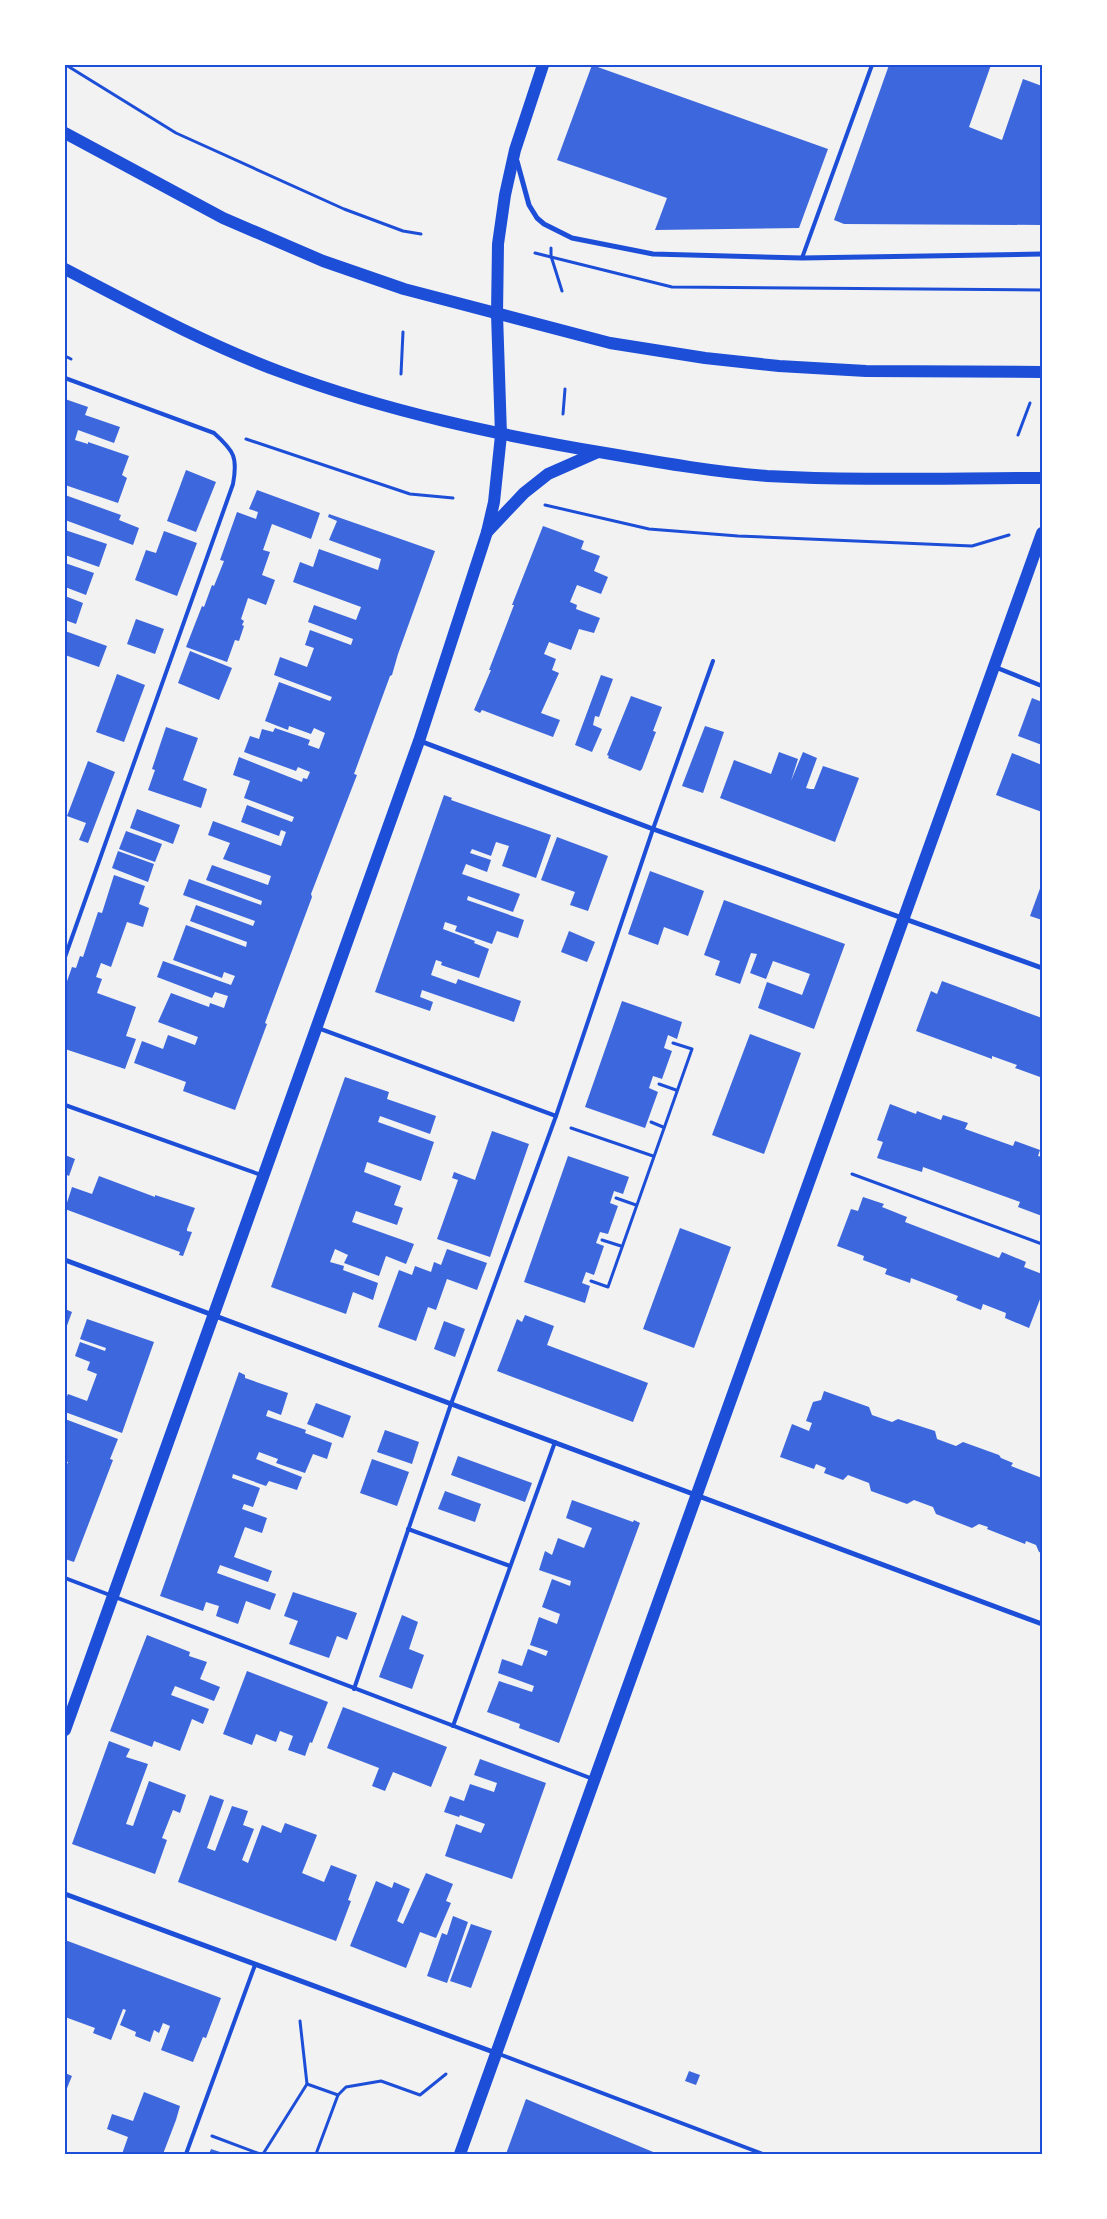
<svg xmlns="http://www.w3.org/2000/svg" width="1107" height="2219" viewBox="0 0 1107 2219" font-family="Overpass,sans-serif">
<style>
.building{fill:#3d67dc}
.lines{fill:none;stroke-linecap:round;stroke-linejoin:round}
.path{stroke:#1d4ed8;stroke-width:3}
.service{stroke:#1d4ed8;stroke-width:4}
.pedestrian{stroke:#1d4ed8;stroke-width:4.5}
.minor{stroke:#1d4ed8;stroke-width:5}
.primary{stroke:#1d4ed8;stroke-width:12}
.neatline{fill:none;stroke:#1d4ed8;stroke-width:2}
</style>
<rect width="100%" height="100%" fill="#f2f2f2"/>
<g class="building">
<path d="M592,65l236,84 -29,79 -144,2 12,-32 -110,-38z"/>
<path d="M889,65h102l-22,62 33,13 21,-61 19,7v139l-198,-1 -10,-4z"/>
<path d="M65,399l23,8 -3,8 35,12 -6,16 -36,-13 -3,10 13,4v-2l41,14 -7,19 5,3 -9,25 -53,-18z"/>
<path d="M186,470l30,12 -20,50 -29,-11z"/>
<path d="M257,490l63,23 -9,26 -39,-15 -9,26 7,2 -8,23 13,5 -9,25 -18,-7 -7,21 3,2 -2,4 2,1 -5,15 -4,-1 -8,22 -41,-15 16,-41 2,1 8,-22 2,1 10,-25 -4,-1 17,-48 19,7 2,-7 -9,-3z"/>
<path d="M65,495l56,20 -2,5 20,8 -6,17 -68,-25z"/>
<path d="M329,514l106,37 -37,103 -6,21 -2,1 -36,98 3,1 -46,119 1,3 -47,126 2,1 -32,86 -52,-19 3,-9 -52,-19 8,-22 21,8 5,-14 27,10 3,-8 -40,-15 13,-29 38,14 1,-4 14,5 4,-12 -13,-4 -3,6 -55,-21 6,-16 68,24 4,-9 -11,-4 -2,6 -49,-18 13,-35 60,22 1,-5 -57,-21 6,-16 57,21 2,-5 -72,-26 6,-16 72,26 1,-4 -56,-21 6,-15 56,20 3,-9 -48,-17 7,-16 -22,-8 5,-14 68,25 5,-14 -5,-2 -2,6 -38,-14 6,-17 45,17 2,-5 -50,-19 6,-17 -17,-6 6,-18 63,25 1,-4 4,1 3,-7 -12,-5 -2,4 -52,-19 6,-16 9,3 3,-10 11,3 2,-4 35,12 -2,5 11,4 6,-16 -11,-5 -3,6 -22,-8 -1,4 -23,-9 14,-39 51,19 2,-4 -58,-22 6,-18 27,10 7,-19 -9,-3 5,-15 41,15 2,-6 -45,-17 6,-17 42,15 5,-13 -68,-25 7,-20 13,5 6,-18 59,21 3,-11 -52,-19 8,-19 -9,-4z"/>
<path d="M543,526l41,15 -3,8 19,7 -6,15 14,6 -7,17 -24,-9 -7,17 7,3 -1,4 24,9 -6,15 -15,-4 -8,21 -22,-8 -5,12 12,5 -4,11 7,3 -18,40 19,7 -7,17 -71,-27 -2,3 -6,-3 17,-40h-2l25,-65h-2z"/>
<path d="M65,530l42,14 -8,23 -34,-12z"/>
<path d="M164,531l33,12 -20,53 -42,-16 11,-30 10,3z"/>
<path d="M65,563l29,10 -8,22 -21,-8z"/>
<path d="M65,596l18,7 -7,21 -11,-4z"/>
<path d="M136,619l28,10 -9,25 -28,-10z"/>
<path d="M65,631l42,15 -8,21 -34,-12z"/>
<path d="M190,651l42,17 -13,32 -41,-17z"/>
<path d="M117,674l28,11 -21,57 -28,-10z"/>
<path d="M601,675l12,4 -14,38 -4,-1 -2,9 9,4 -10,23 -17,-7z"/>
<path d="M631,696l31,11 -9,24 3,1 -14,37 -2,2 -32,-13 1,-2 -2,-1z"/>
<path d="M1032,698l10,4v43l-24,-9z"/>
<path d="M705,726l19,6 -21,61 -21,-7z"/>
<path d="M166,727l32,11 -15,42 24,9 -6,19 -53,-18 7,-20 -3,-1z"/>
<path d="M779,752l19,7 -7,22 12,-29 14,6 -11,30 4,1h4l9,-23 36,12 -24,64 -115,-44 14,-38 37,14z"/>
<path d="M1012,753l30,12v47l-46,-17z"/>
<path d="M88,761l27,11 -27,71 -9,-3 7,-17 -19,-7z"/>
<path d="M444,795l8,3 -1,2 100,35 -15,43 -34,-12 7,-20 -13,-4 -5,14 -19,-7 -2,4 21,7 -4,12 -21,-8 -4,10 58,20 -7,18 -45,-16 -1,4 57,20 -6,18 -21,-7 -5,13 -37,-13 2,-5 -12,-4 -2,7 32,12 -1,2 15,6 -10,29 -38,-13 1,-3 -6,-2 -5,15 25,9 2,-5 63,22 -7,21 -92,-32 -2,7 13,5 -3,9 -55,-19z"/>
<path d="M137,809l43,16 -7,19 -43,-16z"/>
<path d="M126,831l36,13 -7,18 -36,-13z"/>
<path d="M557,837l51,19 -20,55 -18,-6 5,-13 -34,-12z"/>
<path d="M118,851l36,13 -6,18 -36,-14z"/>
<path d="M650,871l54,20 -16,45 -24,-9 -6,18 -30,-11z"/>
<path d="M114,875l31,11 -6,18 10,4 -6,19 -16,-5 -16,45 -10,-4 -5,14 6,2 -5,14 39,14 -10,29 10,3 -11,30 -60,-20v-62l7,-20 4,1 4,-12 3,1 15,-45 4,1z"/>
<path d="M1042,883v37l-12,-4z"/>
<path d="M724,900l121,44 -31,85 -56,-21 9,-26 35,13 8,-21 -37,-13 -7,18 -16,-6 7,-19 -6,-1 -11,31 -25,-9 5,-14 -16,-6z"/>
<path d="M569,931l26,11 -8,20 -26,-10z"/>
<path d="M942,981l100,37v56l-2,3 -25,-9 2,-3 -25,-9v3l-76,-28 15,-40 6,3z"/>
<path d="M622,1001l60,21 -5,17 -9,-4 -4,13 8,3 -10,28 -9,-3 -4,12 9,4 -13,36 -60,-21z"/>
<path d="M750,1034l51,19 -37,101 -52,-19z"/>
<path d="M345,1077l44,15 -2,7 49,17 -6,18 -50,-18 -2,6 56,20 -13,39 -54,-19 -3,10 37,14 -7,19 9,3 -6,17 -41,-14 -4,11 62,22 -8,20 -20,-8 -7,20 -35,-13 4,-8 -13,-6 -5,13 14,4 -1,4 35,13 -5,17 -20,-8 -7,22 -75,-27z"/>
<path d="M890,1104l26,10 1,-3 24,9 2,-5 25,8 -3,6 48,17 2,-5 25,9 -2,6 4,1v59l-24,-9 2,-5 -97,-35 -1,5 -45,-14 6,-16 -6,-2z"/>
<path d="M492,1131l37,13 -39,113 -53,-18 21,-59 -6,-2 2,-6 21,8z"/>
<path d="M65,1155l10,4 -6,17 -4,-2z"/>
<path d="M568,1156l61,21 -6,17 -9,-3 -4,12 8,3 -10,28 -8,-2 -4,11 8,3 -10,29 -8,-3 -4,11 8,3 -5,17 -61,-21z"/>
<path d="M99,1176l56,21v-2l40,13 -8,21v2l5,1 -9,24 -4,-1 1,-3 -115,-43 7,-22 20,7z"/>
<path d="M863,1197l21,7 -2,3 25,10 -2,5 94,36 3,-6 24,10 -2,5 18,7v20l-13,34 -24,-10 1,-5 -23,-9 -2,6 -25,-10 2,-4 -47,-18 -1,5 -25,-9 2,-5 -24,-9 1,-4 -27,-10 14,-37 7,2z"/>
<path d="M680,1228l51,19 -37,101 -51,-19z"/>
<path d="M447,1249l40,14 -10,27 -30,-11 -11,31 -8,-3 -12,34 -38,-14 21,-57 13,5 3,-9 16,6 3,-10 7,3z"/>
<path d="M65,1309l7,3 -7,19z"/>
<path d="M525,1315l29,11 -7,19 101,38 -15,39 -136,-51 20,-52 5,3z"/>
<path d="M87,1319l67,23 -32,91 -57,-21v-11l3,-7 19,7 10,-27 -10,-4 3,-8 -15,-6 5,-14 25,9 1,-3 -26,-9z"/>
<path d="M444,1321l21,8 -10,28 -21,-8z"/>
<path d="M239,1372l6,3v3l43,15 -7,22 -13,-5 -2,6 40,14 -1,3 27,10 -5,16 -14,-5 -8,19 -29,-10 2,-4 -19,-7 -3,7 46,18 -5,13 -28,-9 -3,5 -33,-12 -1,4 28,10 -7,19 -9,-3 -2,5 25,9 -5,15 -17,-6 -11,30 38,14 -4,11 -48,-17 -3,8 59,21 -6,16 -24,-9 -8,23 -22,-8 3,-10 -13,-4 -3,9 -43,-15z"/>
<path d="M824,1391l45,16 3,8 20,7 6,-3 37,12 2,8 19,7 7,-4 36,13 2,3 12,5 -2,3 31,12v75l-3,-1 -3,-7 -10,-4 -1,3 -38,-15 1,-2 -9,-3 -7,4 -36,-14 -3,-7 -19,-7 -7,4 -36,-13 -2,-8 -21,-8 -5,5 -19,-7 2,-5 -10,-4 -2,5 -34,-12 12,-33 17,7 3,-8 -6,-2 7,-19 8,-2z"/>
<path d="M316,1403l35,13 -8,22 -36,-14z"/>
<path d="M65,1419l53,20 -8,20 3,1 -39,102 -9,-3v-91l3,-6 -3,-1z"/>
<path d="M385,1430l34,12 -7,22 -35,-12z"/>
<path d="M458,1456l74,27 -7,19 -74,-27z"/>
<path d="M372,1459l37,13 -12,34 -37,-13z"/>
<path d="M445,1491l36,13 -6,18 -37,-13z"/>
<path d="M572,1500l61,22 1,-2 6,3 -81,220 -40,-15 1,-4 -33,-12 12,-31 33,11 2,-6 -36,-13 4,-14 20,7 6,-17 18,7 2,-5 -18,-6 9,-28 18,7 3,-10 -18,-7 10,-28 18,7 1,-5 -32,-11 6,-19 7,4 6,-17 26,10 8,-20 -26,-10z"/>
<path d="M293,1592l64,21 -10,27 -10,-4 -8,22 -40,-14 9,-23 -14,-5z"/>
<path d="M402,1615l16,7 -9,27 15,6 -12,34 -33,-12z"/>
<path d="M147,1635l43,17 -1,4 18,6 -7,17 20,8 -6,14 -39,-15 -4,9 38,14 -6,15 -11,-5 -12,32 -26,-10 -2,6 -42,-16z"/>
<path d="M247,1671l81,31 -16,41 -2,-1 -5,14 -17,-6 5,-14 -13,-5 -4,11 -20,-8 -4,11 -29,-11z"/>
<path d="M343,1707l104,40 -16,40 -38,-15 -8,19 -13,-5 7,-18 -52,-20z"/>
<path d="M109,1741l21,8 -4,8 22,7 -22,60 7,2 16,-45 37,14 -6,18 -7,-3 -11,28 5,2 -12,34 -83,-30z"/>
<path d="M480,1759l66,24 -34,96 -67,-23 11,-32 25,9 4,-9 -25,-9 -1,2 -15,-5 6,-16 14,5 6,-17 24,8 3,-9 -23,-8z"/>
<path d="M210,1795l14,5 -17,48 8,3 17,-45 16,5 -5,14 11,4 -12,31 6,3 14,-38 19,8 4,-10 32,12 -15,38 22,9 7,-17 26,10 -9,25 3,1 -15,40 -158,-59z"/>
<path d="M426,1873l27,11 -7,17 5,2 -15,35 -16,-6 -14,36 -56,-22 26,-65 16,7 2,-6 16,7 -13,32 6,3z"/>
<path d="M453,1916l15,6 -21,61 -20,-7 15,-43 5,2z"/>
<path d="M471,1924l21,7 -21,57 -21,-7z"/>
<path d="M65,1940l156,58 -15,40 -3,-1 -10,25 -32,-12 9,-24 -7,-3 -4,10 -5,-3 -4,12 -15,-6 1,-4 -16,-7 6,-15 -3,-1 -12,31 -18,-7 2,-5 -30,-11z"/>
<path d="M689,2071l11,4 -4,10 -11,-4z"/>
<path d="M65,2073l7,3 -7,17z"/>
<path d="M144,2092l36,14 -4,14 -13,34h-41l6,-17 -21,-8 5,-15 21,7z"/>
<path d="M526,2099l55,23 77,32h-152z"/>
<path d="M211,2149l15,5h-17z"/>
</g>
<g class="lines">
<g class="path">
<path d="M66,65l110,68 168,76 59,22 18,3"/>
<path d="M551,248v8l11,35"/>
<path d="M535,253l137,34 370,3"/>
<path d="M65,356l6,3"/>
<path d="M401,374l2,-42"/>
<path d="M563,414l2,-25"/>
<path d="M1018,435l12,-32"/>
<path d="M246,439l164,55 43,4"/>
<path d="M545,505l104,24 89,7 234,10 37,-11"/>
<path d="M659,1084l17,6"/>
<path d="M651,1122l12,5"/>
<path d="M571,1128l82,28"/>
<path d="M852,1174l190,70"/>
<path d="M616,1198l20,7"/>
<path d="M602,1240l19,6"/>
<path d="M591,1281l17,6 84,-238 -19,-6"/>
<path d="M300,2021l7,63"/>
<path d="M212,2136l48,18"/>
<path d="M263,2154l44,-70 31,11"/>
<path d="M316,2154l22,-59 8,-8 35,-6 39,14 26,-21"/>
</g>
<g class="service">
<path d="M802,258l70,-193"/>
<path d="M65,378l149,55c20,18 24,24 19,51l-168,473"/>
<path d="M318,1028l238,88"/>
<path d="M65,1105l196,70"/>
<path d="M408,1529l102,37"/>
<path d="M65,1578l528,201"/>
<path d="M354,1689l97,-285 105,-288 97,-287 60,-168"/>
<path d="M453,1726l102,-284"/>
<path d="M499,2054l264,100"/>
<path d="M186,2154l69,-189"/>
</g>
<path class="pedestrian" d="M995,667l47,19"/>
<g class="minor">
<path d="M517,161l12,44 8,13 7,6 28,14 81,16 149,4 240,-4"/>
<path d="M420,741l233,88 389,139"/>
<path d="M65,1260l977,364"/>
<path d="M65,1894l431,159"/>
</g>
<g class="primary">
<path d="M65,133l158,85 100,43 81,28 206,54 95,15 74,8 87,5 176,1"/>
<path d="M65,269c71,37 141,75 216,103 107,40 217,63 330,82 52,9 104,18 156,22 92,5 183,2 275,2"/>
<path d="M487,532l37,-39 24,-19 50,-22"/>
<path d="M65,1730l354,-989 68,-209 7,-30 7,-67 -4,-121 1,-70 7,-49 10,-45 28,-85"/>
<path d="M460,2154l582,-1621"/>
</g>
</g>
<rect width="1107" height="2219" fill="none" stroke="#ffffff" stroke-width="132"/>
<rect x="66" y="66" width="975" height="2087" class="neatline"/>
</svg>
